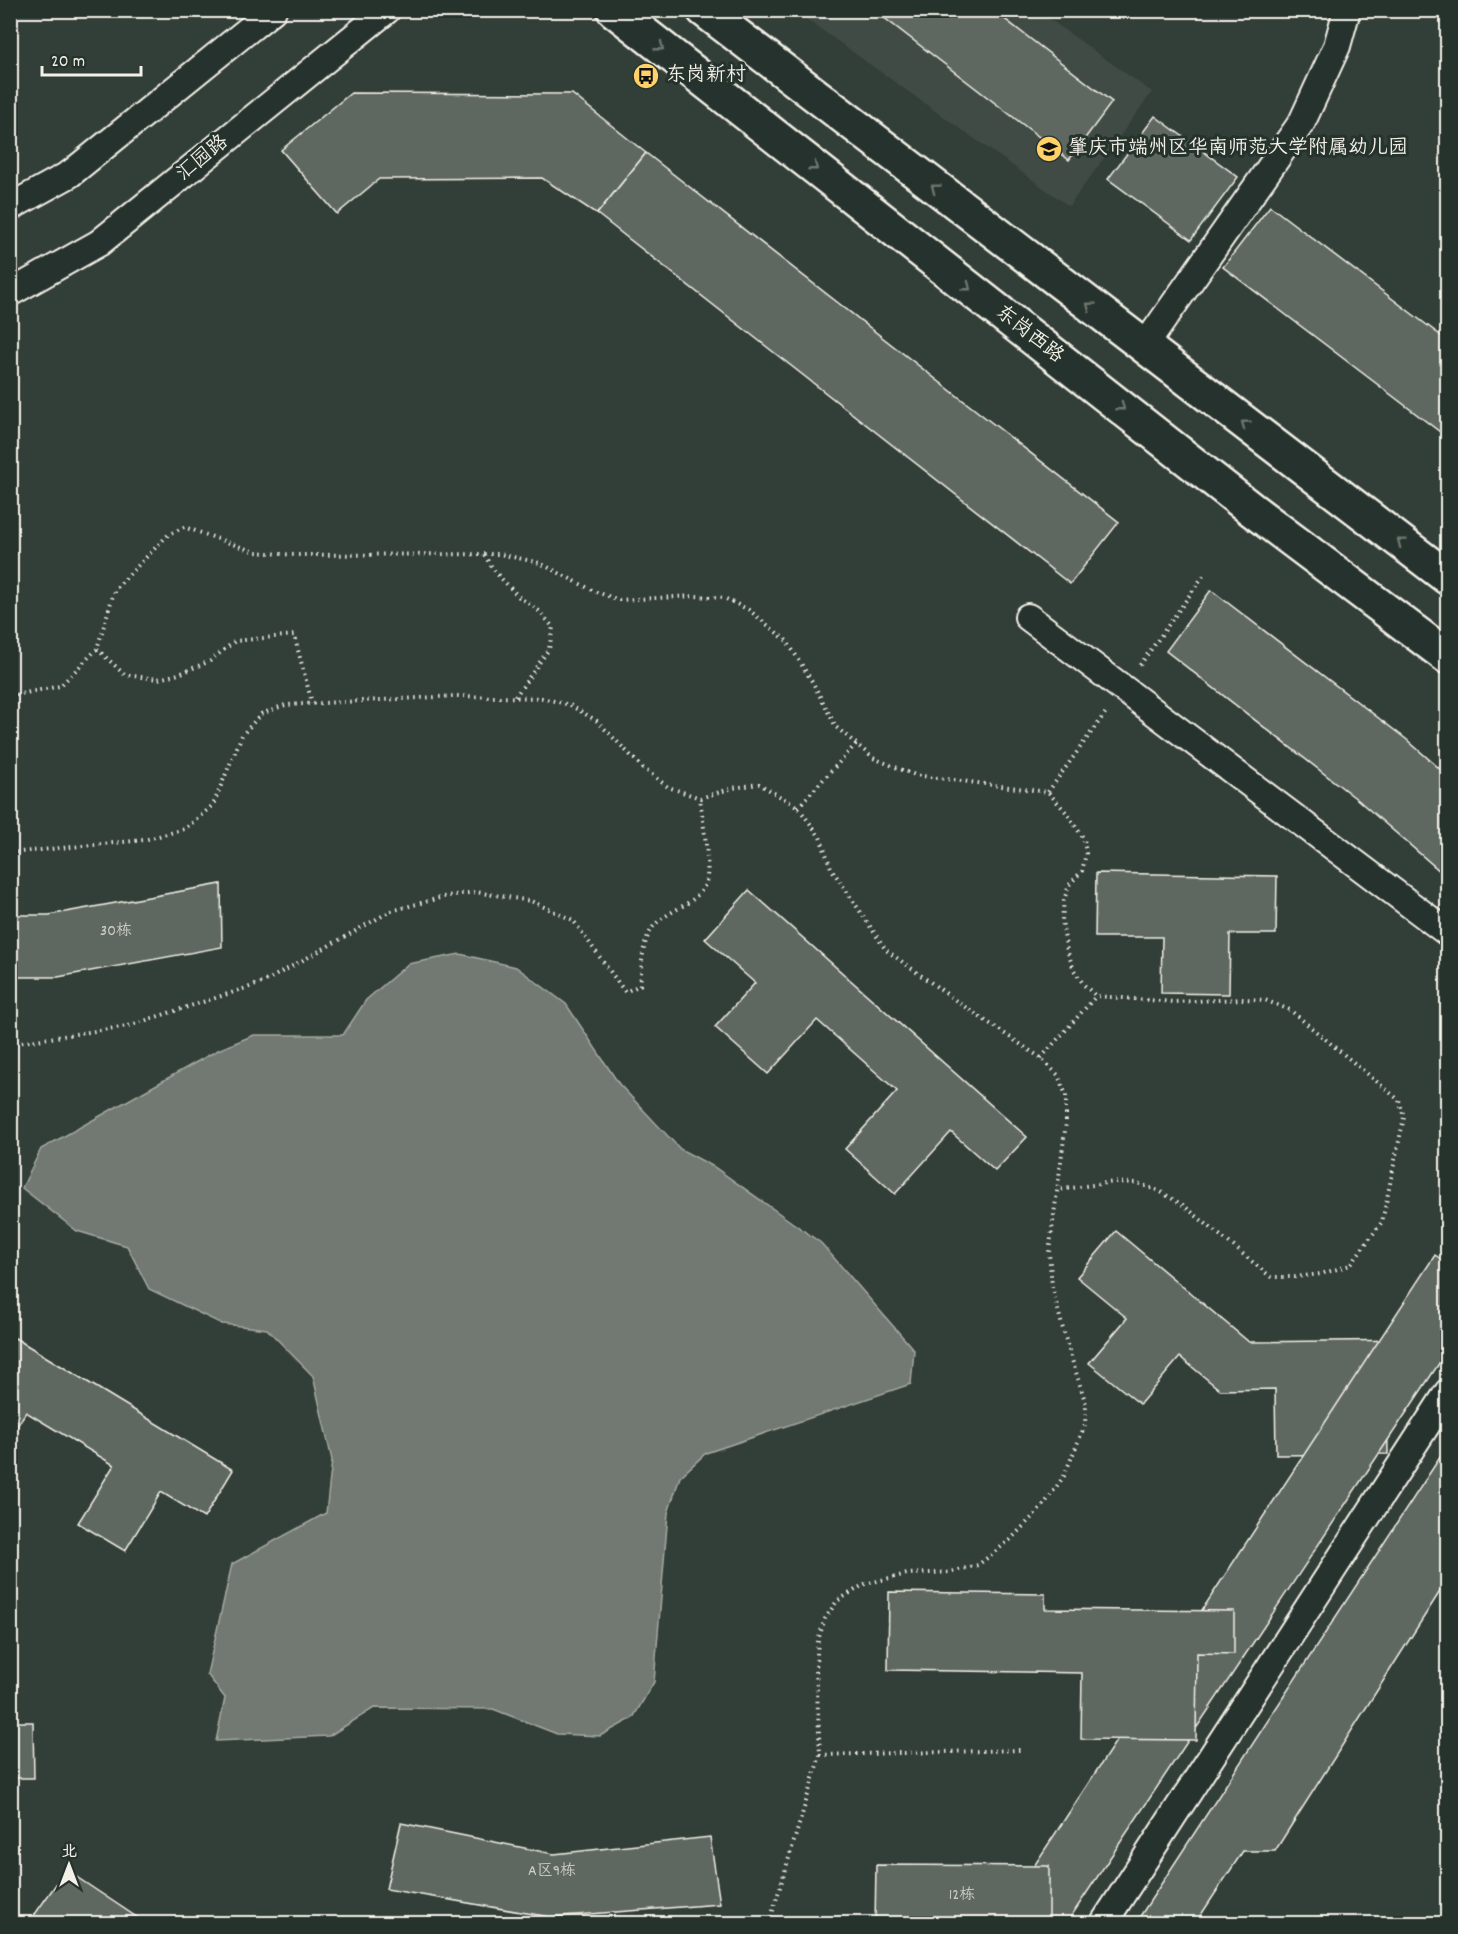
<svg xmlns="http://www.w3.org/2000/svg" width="1458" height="1934" viewBox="0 0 1458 1934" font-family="Dekko,'LXGW WenKai TC',sans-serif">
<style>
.built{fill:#404b44}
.water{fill:#727972;stroke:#a6a9a1;stroke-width:1.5}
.building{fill:#5f6861;stroke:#f4f1e8;stroke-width:1.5}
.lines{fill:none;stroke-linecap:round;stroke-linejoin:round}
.street-casing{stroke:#f4f1e8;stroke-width:30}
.secondary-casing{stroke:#f4f1e8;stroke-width:38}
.path{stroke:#f4f1e8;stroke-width:4;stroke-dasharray:1.5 4.5;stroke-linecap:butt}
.street{stroke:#26332d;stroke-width:26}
.secondary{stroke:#26332d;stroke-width:33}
.oneway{stroke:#6e766e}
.labels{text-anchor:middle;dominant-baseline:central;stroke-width:6;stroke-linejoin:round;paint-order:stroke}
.number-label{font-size:16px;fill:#cfcfc6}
.poi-label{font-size:20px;fill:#f4f1e8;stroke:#26332d;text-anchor:start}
.street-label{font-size:20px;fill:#f4f1e8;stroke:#26332d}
</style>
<rect width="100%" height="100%" fill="#323e38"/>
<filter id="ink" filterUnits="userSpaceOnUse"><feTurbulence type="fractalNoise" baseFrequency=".0167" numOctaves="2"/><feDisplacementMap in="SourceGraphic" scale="12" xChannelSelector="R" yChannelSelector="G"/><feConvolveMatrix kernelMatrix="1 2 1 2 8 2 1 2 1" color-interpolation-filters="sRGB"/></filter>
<g filter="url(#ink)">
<path class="built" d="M795,11h243l114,81 -83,114z"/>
<path class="water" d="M460,954l56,13 50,37 53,80 61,65 34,18 107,76 93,107 -3,34 -205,69 -26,24 -12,36 -14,169 -21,36 -33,18 -43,-2 -64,-25 -119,-1 -45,28 -113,5 9,-43 -18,-24 25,-110 94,-51 6,-53 -19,-84 -46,-47 -45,-5 -73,-35 -22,-43 -50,-15 -55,-43 19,-39 177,-99 36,-15h89l23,-35 42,-36z"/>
<g class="building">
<path d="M874,10h119l119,92 -43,58z"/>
<path d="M351,93l221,1 74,59 -49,61 -55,-36 -163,1 -42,35 -56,-64z"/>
<path d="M1155,116l83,61 -47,63 -83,-61z"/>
<path d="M646,153l473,369 -49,62 -473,-370z"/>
<path d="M1270,206l178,135v97l-225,-171z"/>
<path d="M1211,590l195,149 42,37v102l-90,-78 -192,-149z"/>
<path d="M1096,873l181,3 -1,58h-46l-1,60 -68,-1 1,-56h-67z"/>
<path d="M221,884l1,63 -164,30h-48v-62h39z"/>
<path d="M749,890l278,247 -32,34 -44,-39 -56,62 -50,-45 52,-58 -80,-71 -49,54 -53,-47 40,-44 -50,-44z"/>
<path d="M1116,1231l133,111 165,-2v50h-27l1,64 -112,1 -1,-66 -55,1 -40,-33 -40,47 -51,-41 38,-45 -50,-41z"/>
<path d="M1435,1255l13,9v86l-382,574h-70z"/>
<path d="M10,1335l223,135 -29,48 -43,-26 -36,59 -47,-28 36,-58 -88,-53 -16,25z"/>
<path d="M1448,1445v134l-173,272h-32l-48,73h-60z"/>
<path d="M889,1592l156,2v15l189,2v43l-37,-1 -1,87 -115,-1 1,-66 -194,-3z"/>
<path d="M10,1722h23l1,56h-24z"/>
<path d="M401,1823l153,31 156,-17 10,67 -170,13 -164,-28z"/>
<path d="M876,1865l173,1v58h-174z"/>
<path d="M66,1870l81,54h-119z"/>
</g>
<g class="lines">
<g class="street-casing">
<g id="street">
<path d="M10,207l60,-33 203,-164"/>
<path d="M10,293l89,-50 288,-233"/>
<path d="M1144,347l158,-225 35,-76 10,-36"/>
<path d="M1028,617l420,316"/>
<path d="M1103,1924l345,-532"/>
</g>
</g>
<g class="secondary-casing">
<g id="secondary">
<path d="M614,10l637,499 197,148"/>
<path d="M704,10l744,568"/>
</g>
</g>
<g class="path">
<path d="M484,555l12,18 23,24 20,14 14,16 -4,22 -34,48"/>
<path d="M97,649l28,26 33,4 21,-5 31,-13 25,-20 59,-6 18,68"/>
<path d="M1140,665l66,-93"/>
<path d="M10,696l50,-10 37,-37 18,-60 53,-54 16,-8 71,25 40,3 205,-1 40,9 54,28 25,9 76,-4 29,2 25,12 38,31 26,42 23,44 37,31 42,17 133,17 18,20 18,27 2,15 -4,17 -13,14 -5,15 -2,20 4,27 8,23 10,15 12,11 78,6 67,-3 24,1 25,10 109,90 5,17 -22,105 -32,43 -29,9 -26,3h-24l-88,-72 -24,-14 -22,-8 -23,-1 -57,8"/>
<path d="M1048,792l58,-80"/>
<path d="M798,807l58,-63"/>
<path d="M10,853l134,-13 41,-11 28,-24 29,-70 19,-21 24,-9 172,-9 85,2 28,7 27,16 46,47 25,19 32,11 33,-10 26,-4 39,23 22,30 11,31 55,82 76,55 79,53 17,17 8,20v28l-17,130 3,33 14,55 20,63 -1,21 -21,51 -21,30 -33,34 -32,25 -27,7 -44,2 -42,10 -28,17 -12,18 -7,21 -2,29 4,86 -51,169"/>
<path d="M10,1044l118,-18 134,-43 129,-72 56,-15 29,-4 55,9 42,19 52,72 15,-7c2,-19 1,-38 11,-55 12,-20 47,-24 55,-48 5,-16 -4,-65 -6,-84"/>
<path d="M1041,1058l55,-62"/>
<path d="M820,1755l202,-5"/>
</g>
<use href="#street" class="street"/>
<use href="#secondary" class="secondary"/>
</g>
<defs><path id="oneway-chevron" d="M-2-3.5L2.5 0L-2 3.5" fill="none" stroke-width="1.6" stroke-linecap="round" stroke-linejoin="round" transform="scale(1.5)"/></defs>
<g class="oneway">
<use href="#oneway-chevron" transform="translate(660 47) rotate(38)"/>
<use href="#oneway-chevron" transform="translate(814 167) rotate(38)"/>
<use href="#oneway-chevron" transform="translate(935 188) rotate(-143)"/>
<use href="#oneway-chevron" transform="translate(967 287) rotate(38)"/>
<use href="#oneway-chevron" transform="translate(1090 306) rotate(-143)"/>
<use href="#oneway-chevron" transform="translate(1121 407) rotate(38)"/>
<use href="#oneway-chevron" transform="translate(1245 424) rotate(-143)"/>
<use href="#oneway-chevron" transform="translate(1401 542) rotate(-143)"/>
</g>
</g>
<defs>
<g id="bus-disc" transform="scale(1.35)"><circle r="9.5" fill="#ffd166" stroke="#26332d"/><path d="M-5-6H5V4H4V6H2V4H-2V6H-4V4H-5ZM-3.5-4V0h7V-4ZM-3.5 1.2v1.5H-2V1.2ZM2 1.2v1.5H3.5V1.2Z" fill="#111"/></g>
<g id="school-disc" transform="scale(1.35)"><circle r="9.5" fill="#ffd166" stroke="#26332d"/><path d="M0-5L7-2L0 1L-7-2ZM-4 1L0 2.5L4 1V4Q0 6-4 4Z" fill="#111"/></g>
</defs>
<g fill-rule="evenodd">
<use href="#bus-disc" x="646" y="76"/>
<use href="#school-disc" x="1049" y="149"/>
</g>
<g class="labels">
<g class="number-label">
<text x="116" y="931">30栋</text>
<text x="552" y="1871">A区9栋</text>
<text x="962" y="1895">12栋</text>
</g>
<g class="poi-label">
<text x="666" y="76">东岗新村</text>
<text x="1068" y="149">肇庆市端州区华南师范大学附属幼儿园</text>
</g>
<g class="street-label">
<text transform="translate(203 159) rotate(-39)">汇园路</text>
<text transform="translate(1029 335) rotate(38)">东岗西路</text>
</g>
</g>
<rect width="1458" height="1934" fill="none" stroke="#26332d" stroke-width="36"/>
<rect x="18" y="18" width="1422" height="1898" fill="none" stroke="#f4f1e8" stroke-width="2" filter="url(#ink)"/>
<g transform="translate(69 1865)" stroke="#26332d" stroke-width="4.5" paint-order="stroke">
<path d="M0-4.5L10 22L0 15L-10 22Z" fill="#f4f1e8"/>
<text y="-9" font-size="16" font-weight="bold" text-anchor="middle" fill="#f4f1e8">北</text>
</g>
<path d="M42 66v9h99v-9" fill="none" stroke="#f4f1e8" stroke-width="3"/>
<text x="51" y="66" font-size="18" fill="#f4f1e8" stroke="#26332d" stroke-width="4.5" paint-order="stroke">20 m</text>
</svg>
